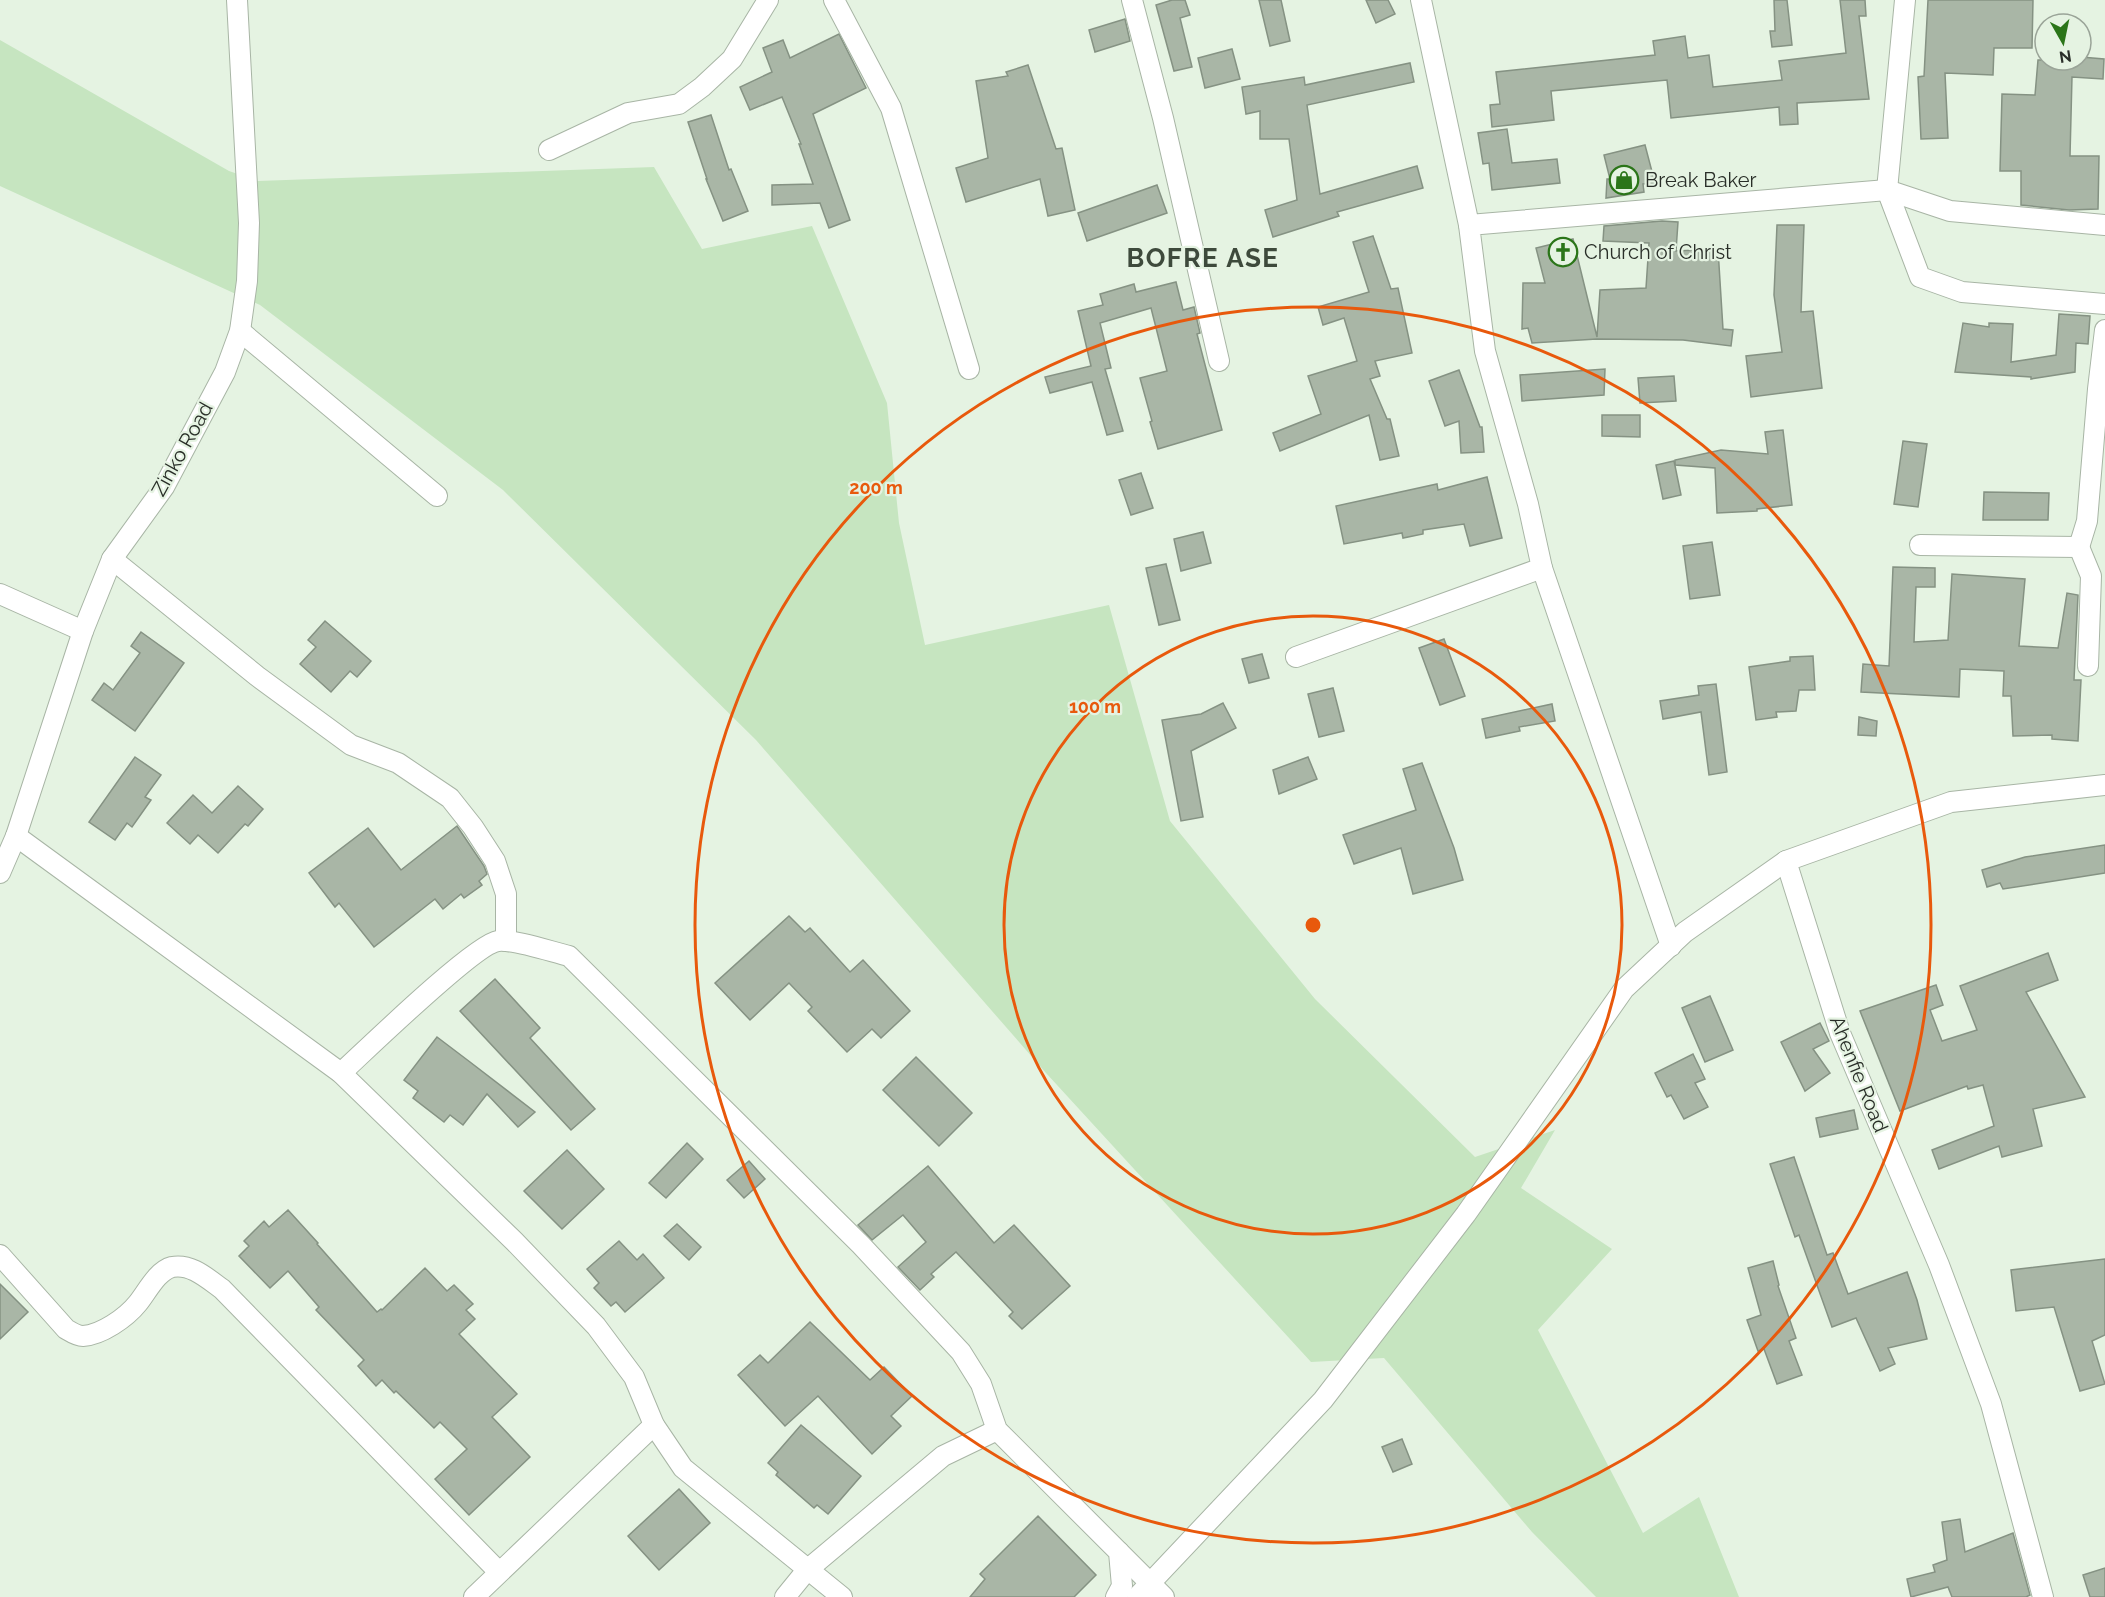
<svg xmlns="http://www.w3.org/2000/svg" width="2105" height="1597" viewBox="0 0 2105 1597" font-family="Raleway,sans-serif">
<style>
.green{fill:#c6e5c0}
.building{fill:#a9b6a6;stroke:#859283;stroke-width:1.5}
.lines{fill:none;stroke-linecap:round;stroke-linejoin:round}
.street-casing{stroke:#a8b5a5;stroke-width:22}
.street{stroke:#fff;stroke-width:20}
.ring{fill:none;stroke:#e8590c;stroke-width:3}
.labels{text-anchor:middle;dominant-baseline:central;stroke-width:4.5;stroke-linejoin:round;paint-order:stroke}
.poi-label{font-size:20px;fill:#292e28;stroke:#e5f3e2;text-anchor:start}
.street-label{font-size:20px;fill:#292e28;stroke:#e5f3e2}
.district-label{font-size:26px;font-weight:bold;letter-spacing:1.5px;fill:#3e4a3c;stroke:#e5f3e2}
.centre{fill:#e8590c;stroke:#e5f3e2;stroke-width:3}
.ring-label{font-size:18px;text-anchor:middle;font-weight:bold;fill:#e8590c;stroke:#e5f3e2;stroke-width:4.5;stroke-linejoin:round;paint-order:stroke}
</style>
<rect width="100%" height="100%" fill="#e5f3e2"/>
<path class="green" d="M0,40l229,131 29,10 396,-14 48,82 110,-23 75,177 12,120 26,122 184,-40 61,216 145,178 160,158 80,-27 -34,58 91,61 -74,81 105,203 56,-36 40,100h-143l-64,-65 -148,-174 -73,4 -265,-289 -290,-333 -253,-250 -243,-185 -260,-119z"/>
<g class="building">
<path d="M1172,0h13l5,15 -10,3 12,49 -18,4 -18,-66z"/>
<path d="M1259,0h22l9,41 -20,5z"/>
<path d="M1366,0h22l7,14 -19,9z"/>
<path d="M1774,0h13l5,45 -20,2 -2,-16h5z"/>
<path d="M1840,0h25l1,16h-7l10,83 -72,4 1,21 -18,1 -1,-18 -108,11 -4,-38 -116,11 3,29 -62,7 -2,-22 10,-1 -4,-32 159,-17 -2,-14 32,-5 3,22 21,-3 4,32 69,-7 -3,-19 67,-8z"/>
<path d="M1928,0h105l-1,48h-38l-1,27 -48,-2 3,65 -27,1 -3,-62 6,-1z"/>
<path d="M1125,19l5,22 -35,11 -6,-22z"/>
<path d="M839,34l27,54 -53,26 37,106 -21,8 -9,-25 -48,2v-20l41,-1 -14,-40h2l-19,-47 -32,13 -10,-23 32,-15 -9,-24 20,-8 7,18z"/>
<path d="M1232,49l8,30 -35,9 -7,-30z"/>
<path d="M2081,57l23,2 -1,20 -31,-2 -2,79h29l-1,53 -29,1 -48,-5v-34h-21l2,-77 33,1 3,-35h43z"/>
<path d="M1410,63l4,19 -107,23 13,89 97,-28 6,22 -86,24 2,4 -66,21 -8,-27 32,-10 -8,-61h-29v-28l-14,3 -4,-27 62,-10 1,8z"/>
<path d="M1028,65l28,84 6,-1 13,62 -27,6 -8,-37 -74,23 -10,-34 32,-10 -12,-77 32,-5 -2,-4z"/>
<path d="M711,115l18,55 2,-1 17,42 -25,10 -17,-42h1l-19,-57z"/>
<path d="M1507,129l5,34 45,-4 3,24 -68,7 -3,-27 -6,1 -5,-31z"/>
<path d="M1645,145l10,38 -12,1 1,8 -38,6 1,-19h3l-6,-24z"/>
<path d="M1157,185l10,28 -80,28 -9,-28z"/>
<path d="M1662,221l16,1 -2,29 42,-2 5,80 10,1 -2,16 -48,-6 -86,-1 -65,4 -4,-15 -6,1 1,-46h22l-9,-35 37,-9 24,98 3,-47 46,-2 3,-45 -46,-2 1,-15z"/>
<path d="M1777,225h27l-3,87 12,-1 9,77 -71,9 -5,-41 36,-4 -8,-57z"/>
<path d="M1373,236l18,53 7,-1 14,65 -37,8 5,15 -10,3 17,40h3l9,37 -19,4 -11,-45 -89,36 -7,-18 48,-19 -13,-38 49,-15 -13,-43 -21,7 -5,-18 51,-15 -16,-50z"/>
<path d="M1176,282l7,28 11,-3 6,26 -3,1 25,96 -64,19 -8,-27 2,-1 -12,-43 27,-7 -16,-63 -51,15 11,45 -6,1 18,62 -16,4 -15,-53 -42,11 -5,-16 46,-11 -13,-55 25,-6 -3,-11 34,-10 2,8z"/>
<path d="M2059,314l31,2 -2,28 -12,-1 -1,29 -44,7v-2l-76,-5 8,-49 26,4v-4l24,1 -2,38 45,-7z"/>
<path d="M1605,369l-1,26 -82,6 -2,-26z"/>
<path d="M1459,370l21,57h2l2,25 -23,1 -2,-32 -14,5 -16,-45z"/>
<path d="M1674,376l2,25 -36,2 -2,-25z"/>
<path d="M1602,415h38v22l-38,-1z"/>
<path d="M1783,430l9,75 -35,4v2l-40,2 -2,-45 -40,-3v-5l46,-10 47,4 -3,-22z"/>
<path d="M1903,441l24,3 -9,63 -24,-3z"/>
<path d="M1674,461l7,34 -18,4 -7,-34z"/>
<path d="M1141,473l12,35 -22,7 -12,-35z"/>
<path d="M1487,477l15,61 -32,8 -6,-22 -41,6v4l-20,4 -1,-5 -58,11 -8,-38 101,-22 1,6z"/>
<path d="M1984,492l65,1 -1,27h-65z"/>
<path d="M1203,532l8,31 -30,8 -7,-32z"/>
<path d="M1712,542l8,53 -30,4 -7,-53z"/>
<path d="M1166,564l14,56 -21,5 -13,-57z"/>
<path d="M1893,567l42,1v19h-19l-2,55 34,-2 4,-66 73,5 -6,67 39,2 9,-55 11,2 -4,85h7l-3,61 -26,-2v-4l-39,1 -2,-40h-8l1,-25 -44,-2 -1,28 -98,-5 2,-28 26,2z"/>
<path d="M325,621l46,40 -14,16 -7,-6 -19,21 -31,-28 16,-17 -8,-7z"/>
<path d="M141,632l43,31 -49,68 -43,-31 12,-17 9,7 27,-37 -9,-7z"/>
<path d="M1444,639l21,57 -25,9 -21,-57z"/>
<path d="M1262,654l7,24 -20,5 -7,-24z"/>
<path d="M1813,656l2,34h-16l-3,21 -20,1 1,5 -21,3 -7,-53 41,-6v-4z"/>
<path d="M1716,684l11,88 -18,3 -8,-63 -38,7 -3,-18 39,-6 -1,-9z"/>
<path d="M1333,688l11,43 -25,6 -11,-43z"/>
<path d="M1223,703l13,25 -45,23 12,66 -22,4 -19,-101 39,-6z"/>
<path d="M1552,704l3,17 -36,6 1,4 -34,7 -4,-19z"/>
<path d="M1859,717l18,4 -1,15 -18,-1z"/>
<path d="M135,757l26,18 -16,22 6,3 -19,27 -5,-4 -12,17 -26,-18z"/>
<path d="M1308,757l9,22 -38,15 -6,-24z"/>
<path d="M1422,763l32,85 9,32 -50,14 -12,-46 -47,16 -11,-29 73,-25 -13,-41z"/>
<path d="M238,786l25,23 -15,17 -3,-2 -27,29 -20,-18 -8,9 -23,-21 26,-28 19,18z"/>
<path d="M457,826l27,40 3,8 -8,7 3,4 -18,13 -3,-4 -18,15 -8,-10 -61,48 -35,-44 -4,4 -26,-34 59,-45 33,42z"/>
<path d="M2105,845v28l-102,16 -3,-6 -13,4 -5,-17 43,-13z"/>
<path d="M789,916l16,16 5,-4 40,44 13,-12 47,51 -29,27 -9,-9 -25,23 -39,-41 4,-4 -23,-24 -39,37 -35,-37z"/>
<path d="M2048,953l10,27 -32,12 59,105 -52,12 9,37 -40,11 -3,-11 -60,23 -7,-19 62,-24 -11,-41 -15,4 -1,-3 -67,25 -40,-100 76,-26 7,20 -13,5 12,31 35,-11 -17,-44z"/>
<path d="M495,979l45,49 -10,10 65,71 -24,21 -111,-119z"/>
<path d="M1710,996l23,54 -28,12 -23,-54z"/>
<path d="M1820,1023l9,18 -16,8 17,24 -25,18 -24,-49z"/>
<path d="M437,1037l33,25 65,50 -17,15 -31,-33 -24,31 -13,-10 -6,7 -31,-24 5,-7 -14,-11z"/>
<path d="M1693,1054l12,25 -10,4 13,24 -24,12 -13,-24 -4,2 -12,-24z"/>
<path d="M916,1057l56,56 -33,33 -56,-56z"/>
<path d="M1854,1110l4,19 -38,8 -4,-19z"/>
<path d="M687,1143l16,16 -37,39 -17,-15z"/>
<path d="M567,1150l37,39 -42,40 -38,-38z"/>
<path d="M1794,1157l33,98 6,-2 15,41 59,-22 10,28 10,39 -39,9 7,16 -15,7 -24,-53 -24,9 -33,-92 -4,2 -25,-73z"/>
<path d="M749,1161l16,18 -21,19 -17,-18z"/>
<path d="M928,1166l66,77 20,-18 56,61 -48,43 -13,-13 4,-4 -57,-60 -25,22 3,3 -14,13 -22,-23 28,-25 -23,-27 -31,25 -14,-15z"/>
<path d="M288,1210l30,33 -1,1 60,68 4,-3 1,1 43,-42 22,23 7,-6 19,19 -7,6 9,9 -16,15 58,60 -25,23 38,40 -61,58 -34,-36 32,-30 -27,-27 -6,6 -38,-37 -2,2 -12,-13 -6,6 -18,-20 6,-6 -48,-50 3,-3 -31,-36 -18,17 -31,-32 10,-10 -5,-5 20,-20 5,6z"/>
<path d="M677,1224l24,23 -12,13 -25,-24z"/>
<path d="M619,1241l18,19 6,-6 21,24 -39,34 -9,-10 -5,4 -17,-18 5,-5 -12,-14z"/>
<path d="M2105,1259v76l-13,6 13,43 -25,7 -26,-84 -38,4 -5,-41z"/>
<path d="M1773,1261l6,24 -1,1 18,52 -7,3 13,34 -25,9 -13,-35 -6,2 -11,-31 14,-5 -13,-47z"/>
<path d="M0,1284l28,28 -28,27z"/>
<path d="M810,1322l60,58 14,-13 28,29 -21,20 10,10 -29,28 -54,-58 -33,30 -47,-51 22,-20 8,8z"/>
<path d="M801,1425l60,51 -33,38 -11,-9 -3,3 -38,-33 2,-3 -10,-9z"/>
<path d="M1402,1439l10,25 -19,8 -11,-25z"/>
<path d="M679,1489l31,34 -51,47 -31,-34z"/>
<path d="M1038,1516l58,59 -22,22h-104l15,-18 -5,-5z"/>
<path d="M1960,1519l5,33 48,-19 17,62 -4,2h-74l-4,-10 -37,10 -4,-18 28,-7 -2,-7 14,-5 -5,-38z"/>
<path d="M2105,1568v29h-15l-7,-22z"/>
</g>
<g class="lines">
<g class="street-casing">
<g id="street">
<path d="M834,0l57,108 78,261"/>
<path d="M1132,0l31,118 56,243"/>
<path d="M1421,0l48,225"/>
<path d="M1905,0l-18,190 33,87 42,15 143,12"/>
<path d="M549,150l79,-37 51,-9 23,-17 30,-28 36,-59"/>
<path d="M240,331l197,165"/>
<path d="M1920,545l159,2 8,-26 11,-132 7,-59"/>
<path d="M2079,547l12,29 -3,90"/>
<path d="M112,559l145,117 94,69 47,18 52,35 23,29 22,34 11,33v47"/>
<path d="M1542,568l129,378"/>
<path d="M0,594l83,37"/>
<path d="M1296,657l246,-89 -14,-64 -43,-153 -16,-126 418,-35 63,21 155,14"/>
<path d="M16,836l325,237 173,168 82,85 38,51 20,48 29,43 159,129"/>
<path d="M0,873l16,-37 67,-205 29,-72 52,-72 61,-115 15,-41 7,-50 2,-58 -12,-223"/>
<path d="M341,1073c24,-22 134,-129 157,-132 16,-2 54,11 71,15l292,289 100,107 20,32 16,46 122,122 3,34 -6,11"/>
<path d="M0,1255l66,74c5,3 11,7 17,7 18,-1 43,-18 55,-33 9,-11 19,-32 34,-36 19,-4 36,12 50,22l277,283"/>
<path d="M1119,1552l45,45"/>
<path d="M474,1597l180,-172"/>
<path d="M785,1597l22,-27 136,-114 54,-26"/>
<path d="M1137,1597l186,-197 143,-186 158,-225 61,-57 101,-71"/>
<path d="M2043,1597l-52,-193 -52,-139 -99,-232 -54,-172 165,-59 154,-17"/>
</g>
</g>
<use href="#street" class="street"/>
</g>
<g class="ring">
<circle cx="1313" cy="925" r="309"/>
<circle cx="1313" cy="925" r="618"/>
</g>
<defs>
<g id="shop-ring" transform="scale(1.5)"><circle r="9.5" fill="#e5f3e2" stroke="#2b7519" stroke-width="1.5"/><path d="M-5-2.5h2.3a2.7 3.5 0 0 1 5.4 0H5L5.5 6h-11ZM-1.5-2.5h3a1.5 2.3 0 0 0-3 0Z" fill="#2b7519"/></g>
<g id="church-ring" transform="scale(1.5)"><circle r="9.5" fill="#e5f3e2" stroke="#2b7519" stroke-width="1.5"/><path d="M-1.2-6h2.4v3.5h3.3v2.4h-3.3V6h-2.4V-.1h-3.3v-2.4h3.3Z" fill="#2b7519"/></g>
</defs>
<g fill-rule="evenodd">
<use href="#shop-ring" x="1624" y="180"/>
<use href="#church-ring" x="1563" y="252"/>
</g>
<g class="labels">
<g class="poi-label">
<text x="1645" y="180">Break Baker</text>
<text x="1584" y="252">Church of Christ</text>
</g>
<g class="street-label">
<text transform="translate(182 449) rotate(-61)">Zinko Road</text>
<text transform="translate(1859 1074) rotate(68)">Ahenfie Road</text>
</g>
<g class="district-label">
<text x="1203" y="258">BOFRE ASE</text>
</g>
</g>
<circle cx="1313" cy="925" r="9" class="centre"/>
<g class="ring-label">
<text x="876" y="494">200 m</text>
<text x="1095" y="713">100 m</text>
</g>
<g transform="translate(2063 42) rotate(171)"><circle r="28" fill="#e5f3e2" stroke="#9aa498" stroke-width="1.5"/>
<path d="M0-4.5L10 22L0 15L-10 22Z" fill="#2b7519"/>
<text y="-9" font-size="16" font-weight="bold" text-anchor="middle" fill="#292e28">N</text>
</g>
</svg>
